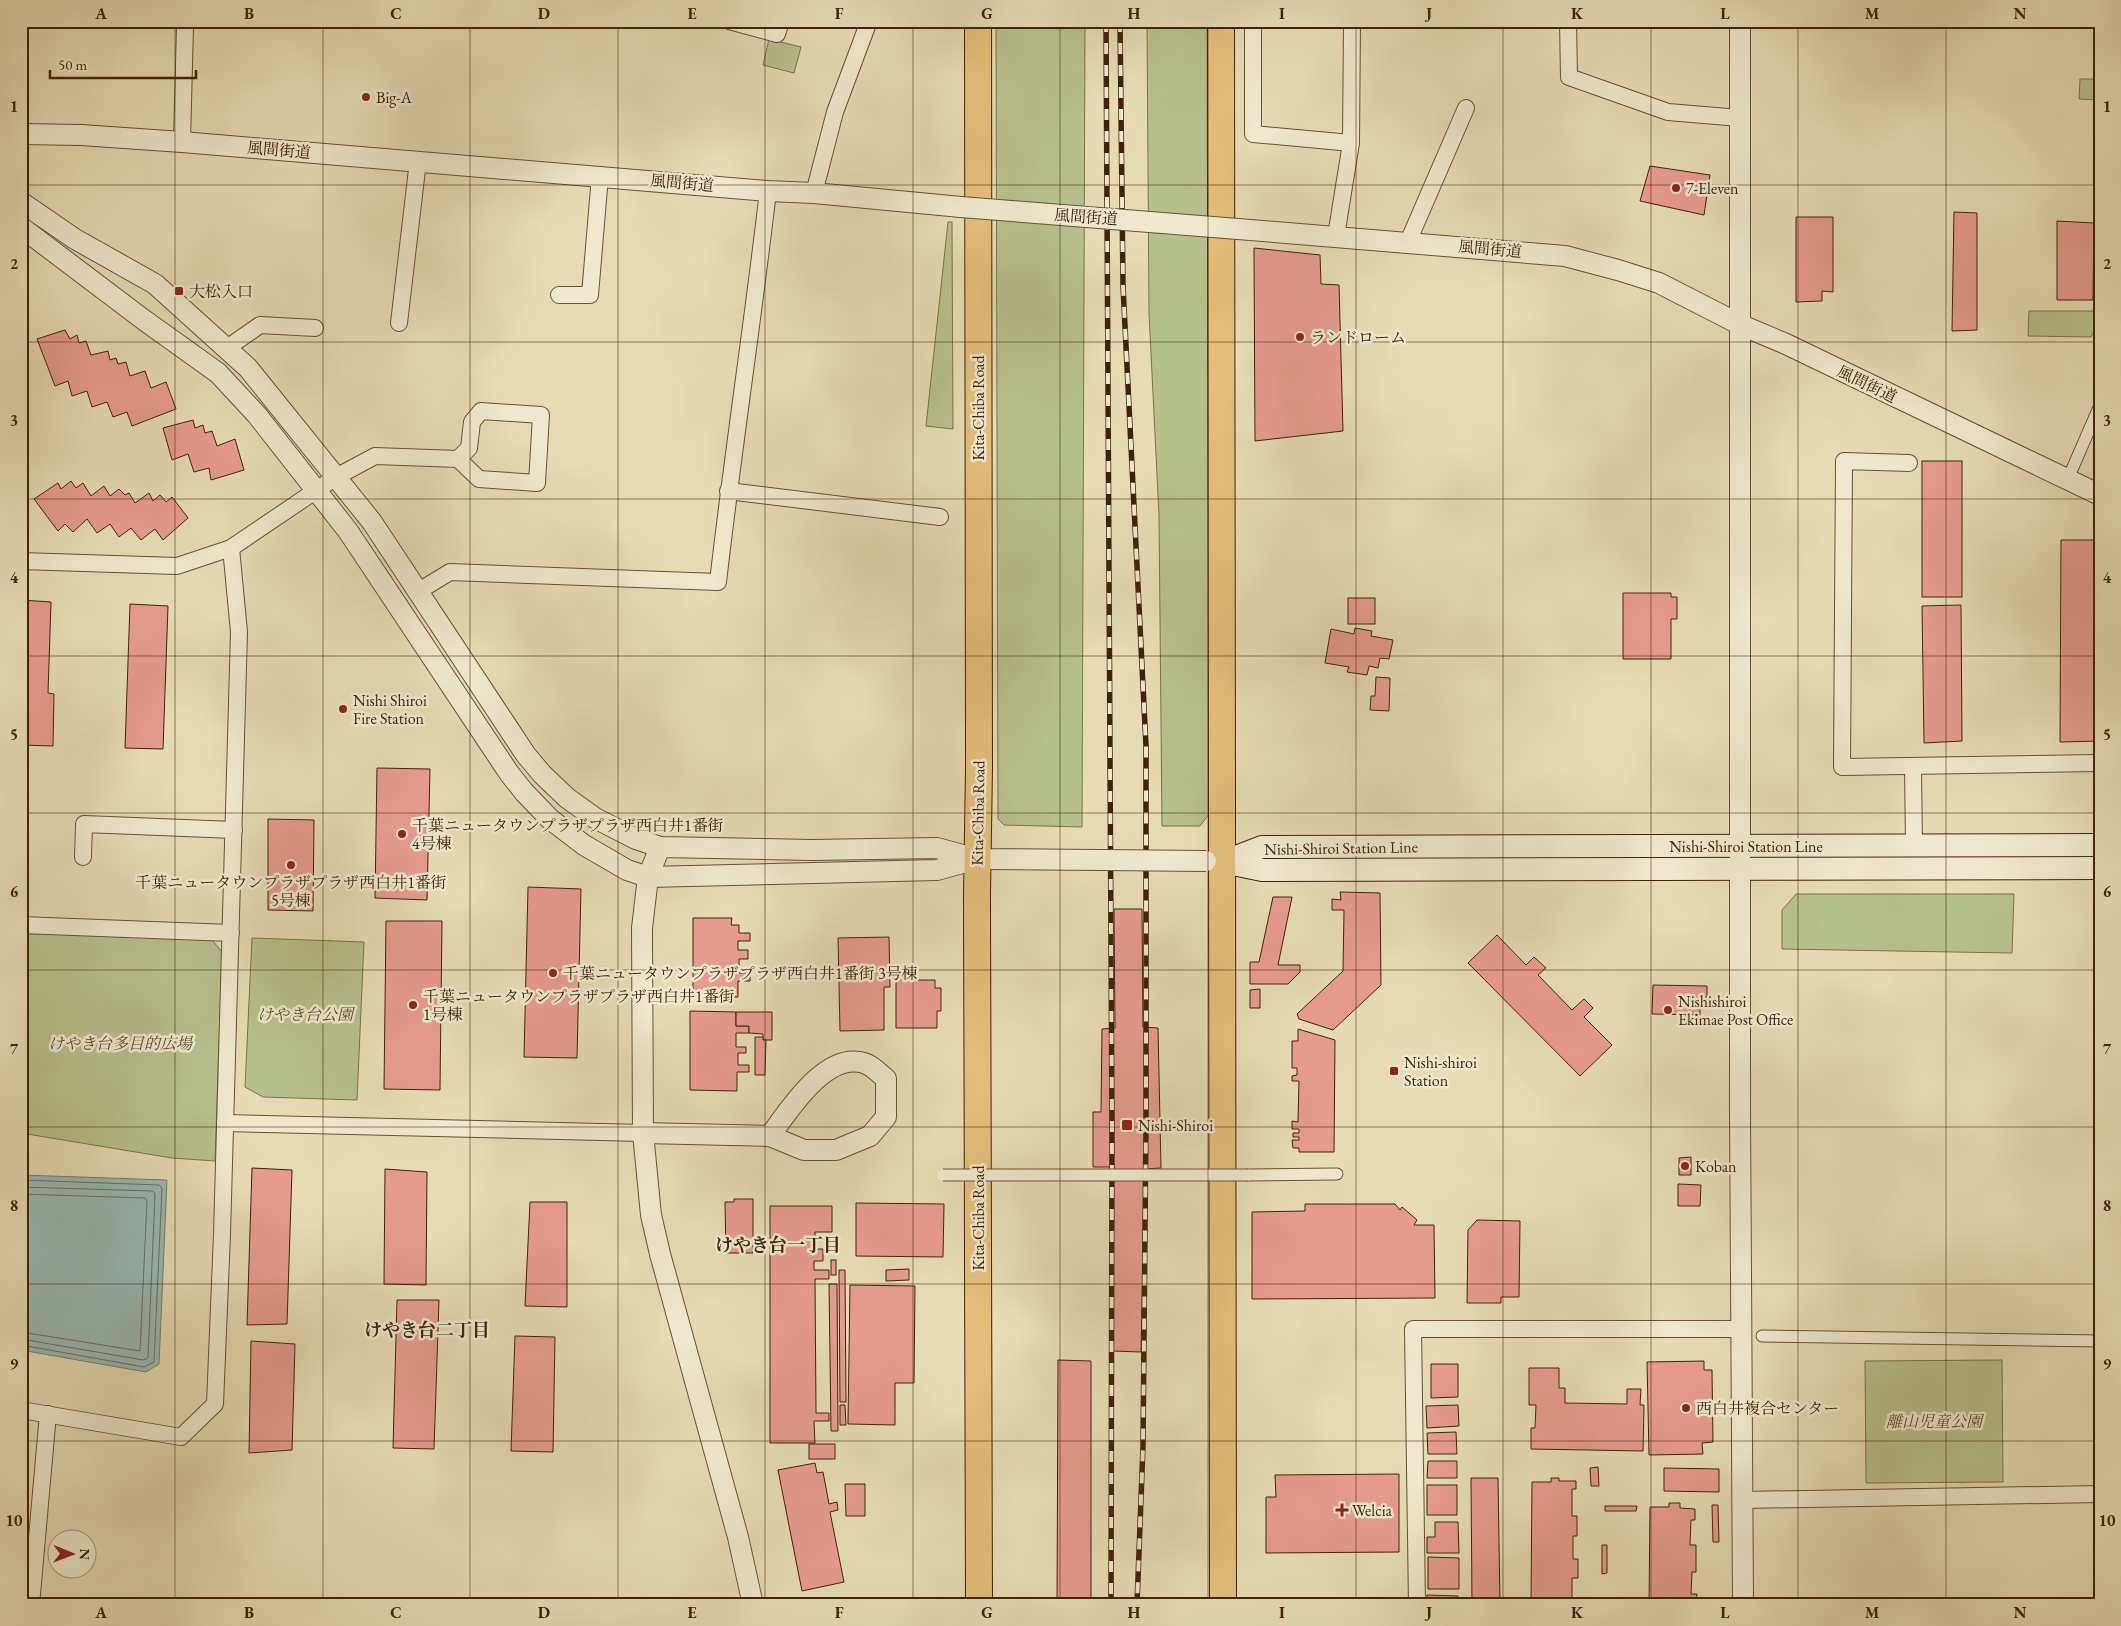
<svg xmlns="http://www.w3.org/2000/svg" width="2121" height="1626" viewBox="0 0 2121 1626" font-family="'EB Garamond','Noto Serif JP',serif">
<style>
.green{fill:#b6c08c;stroke:#7c714a}
.water{fill:#99b9b6;stroke:#767d71}
.lines{fill:none;stroke-linecap:round;stroke-linejoin:round}
.shore{stroke:#6d6e60;stroke-width:1}
.building{fill:#e69b90;stroke:#412209}
.pedestrian-casing{stroke:#6a5034;stroke-width:13}
.minor-casing{stroke:#6a5034;stroke-width:18}
.tertiary-casing{stroke:#6a5034;stroke-width:22}
.secondary-casing{stroke:#412209;stroke-width:24}
.trunk-casing{stroke:#412209;stroke-width:28}
.pedestrian{stroke:#efe8ce;stroke-width:11}
.minor{stroke:#efe8ce;stroke-width:16}
.tertiary{stroke:#efe8ce;stroke-width:20}
.secondary{stroke:#efe8ce;stroke-width:22}
.trunk{stroke:#e3be7a;stroke-width:26}
.rail-casing{stroke:#412209;stroke-width:5.5}
.rail{stroke:#efe8ce;stroke-width:4;stroke-dasharray:11;stroke-linecap:butt}
.pedestrian-bridge-casing{stroke:#6a5034;stroke-width:13;stroke-linecap:butt}
.tertiary-bridge-casing{stroke:#6a5034;stroke-width:22;stroke-linecap:butt}
.pedestrian-bridge{stroke:#efe8ce;stroke-width:11}
.tertiary-bridge{stroke:#efe8ce;stroke-width:20}
.grid{fill:none;stroke:#412209;stroke-width:1;stroke-opacity:0.55}
.poi-dot{fill:#8f2418;stroke:#efe8ce;stroke-width:2}
.labels{text-anchor:middle;dominant-baseline:central;stroke-width:5;stroke-linejoin:round;paint-order:stroke}
.poi-label{font-size:16px;fill:#412209;stroke:#efe8ce;text-anchor:start}
.street-label{font-size:16px;fill:#412209;stroke:#efe8ce}
.park-label{font-size:16px;font-style:italic;fill:#5e4a2a;stroke:#efe8ce}
.neighbourhood-label{font-size:18px;font-weight:bold;fill:#412209;stroke:#efe8ce}
.neatline{fill:none;stroke:#412209;stroke-width:2}
.grid-label{font-size:16px;text-anchor:middle;font-weight:bold;fill:#412209}
</style>
<rect width="100%" height="100%" fill="#e6dbb4"/>
<filter id="stains"><feTurbulence type="fractalNoise" baseFrequency=".004" numOctaves="4"/><feColorMatrix values="0 0 0 0 .2 0 0 0 0 .09 0 0 0 0 .02 0 0 0 .5 -.17"/></filter>
<radialGradient id="worn" r=".72"><stop offset=".6" stop-color="#630" stop-opacity="0"/><stop offset="1" stop-color="#630" stop-opacity=".3"/></radialGradient>
<g class="green">
<path d="M996,21h89l-3,806 -78,-2 -6,-6z"/>
<path d="M1147,21h60l2,793 -9,12h-38l-3,-311 -10,-202z"/>
<path d="M769,39l32,8 -7,26 -31,-8z"/>
<path d="M2080,79h20v21l-21,-1z"/>
<path d="M948,222h4l1,207 -27,-3z"/>
<path d="M2029,311h71v8l-9,18 -63,-1z"/>
<path d="M1796,894h218l-2,59 -230,-4v-39z"/>
<path d="M21,933l191,7 10,12 -7,209 -43,-3 -151,-25z"/>
<path d="M252,938l112,4 -7,158 -94,-3 -18,-10z"/>
<path d="M2002,1360l1,122 -137,1 -1,-122z"/>
</g>
<path class="water" d="M21,1175l146,5 -8,184 -13,8 -125,-22z"/>
<g class="lines">
<g class="shore">
<path d="M21,1180l138,5 3,3 -8,174 -10,5 -123,-22"/>
<path d="M21,1187l132,4 2,3 -7,164 -5,2 -122,-21"/>
<path d="M21,1194l124,4 2,3 -7,150 -119,-19"/>
</g>
</g>
<g class="building">
<path d="M1650,166l60,9 -6,40 -64,-14z"/>
<path d="M1954,212l23,1v117l-25,1z"/>
<path d="M1796,217h37v75l-11,-1v10l-26,1z"/>
<path d="M2057,221l37,2 -1,77h-36z"/>
<path d="M1254,248l66,7 1,29 18,1 4,146 -88,10z"/>
<path d="M65,330l5,9 7,-4 2,8 7,-2 5,14 17,-4 2,9 6,-2 2,6 8,-2 4,14 15,-5 6,17 15,-6 10,27 -44,17 -5,-14 -14,5 -6,-15 -15,5 -5,-16 -15,5 -4,-15 -13,5 -18,-47z"/>
<path d="M193,420l2,8 8,-3 2,8 7,-2 5,15 18,-7 9,31 -33,10 -2,-12 -15,4 -6,-18 -16,6 -9,-32z"/>
<rect x="1922" y="461" width="40" height="136"/>
<path d="M71,481l5,7 7,-5 8,13 13,-10 6,10 9,-7 6,6 4,-2 6,10 14,-10 4,8 7,-6 6,7 6,-5 16,21 -25,22 -8,-11 -14,11 -10,-12 -12,9 -9,-13 -13,9 -10,-14 -14,13 -8,-8 -7,7 -24,-32 24,-16 3,6z"/>
<path d="M2061,540h38v201l-39,1z"/>
<path d="M1623,593h48v4h6v22h-6v40h-48z"/>
<rect x="1348" y="598" width="27" height="26"/>
<path d="M21,600l30,2 -3,91 6,1 -1,52 -32,-1z"/>
<path d="M130,604l38,2 -5,143 -38,-1z"/>
<path d="M1961,605l1,136 -38,2 -2,-137z"/>
<path d="M1355,628l17,3 -1,5 22,4 -4,19 -9,-1 -2,10 -9,-2 -2,9 -20,-3 2,-5 -24,-4 6,-34 23,5z"/>
<path d="M1376,677l14,1 -1,33 -19,-1 1,-14h4z"/>
<path d="M377,768l53,1 -3,131 -52,-2z"/>
<path d="M268,819l46,1 -1,91 -45,-1z"/>
<path d="M528,887l53,2 -4,169 -53,-1z"/>
<path d="M1340,892l40,1 1,92 -48,45 -34,-11 -2,-5 46,-43 1,-61h-12v-11l9,1z"/>
<path d="M1273,897h19l-14,68h22v7l-12,12h-38v-22h9z"/>
<path d="M1114,909h28l1,118 15,1 3,140 -16,1 -4,183 -28,-1v-184h-20v-55h8l1,-83 13,-1z"/>
<path d="M693,918h39l-1,7h8v8h11v8h-12v9h10v9h-9v14h11v8h-12v16h-45z"/>
<path d="M386,921h56l-2,169 -56,-1z"/>
<path d="M1497,935l29,30 8,-8 12,11 -8,7 34,35 12,-11 9,9 -9,9 28,28 -32,31 -112,-113z"/>
<path d="M889,937l1,50h-6v43l-44,1 -2,-93z"/>
<path d="M896,976h21v4h18v8h6v23h-4v17h-41z"/>
<path d="M1653,985l54,1v11l-7,1v17l-48,-1z"/>
<path d="M1260,989v19h-10v-18z"/>
<path d="M690,1011l46,1v14h13v7h-13v14h10v6h-8v12h11v7h-12v19l-47,-1z"/>
<path d="M736,1012h36v28h-9v-6l-14,-1v-7h-13z"/>
<path d="M1298,1029l37,11 -1,112h-35v-4h-6l-1,-8h7v-3h-6v-4h6v-4h-7v-8l6,1 1,-41h-7v-5l5,-1v-7h-5v-27h6z"/>
<path d="M755,1037h8v3h3l-1,35h-10z"/>
<path d="M1691,1157v18h-12v-17z"/>
<path d="M252,1168l40,2 -5,154 -40,1z"/>
<path d="M385,1169l42,3 -1,113 -42,-1z"/>
<path d="M1678,1184l23,1 -1,21h-22z"/>
<path d="M734,1199h19v54h-27l-1,-51h9z"/>
<path d="M530,1202h37v105l-42,-1z"/>
<path d="M856,1203l88,1 -1,53 -87,-1z"/>
<path d="M1305,1204h90l5,6 2,-3 15,13 -3,5h20l1,73 -183,1v-87l53,-1z"/>
<path d="M770,1206h62v26h-17v17h8v12h-9v9h15v9h-14l1,134h13v8h-15l1,22h-45z"/>
<path d="M1477,1220l43,1 -1,76h-18v6h-34l1,-73z"/>
<rect x="831" y="1260" width="5" height="15"/>
<path d="M909,1269v11l-23,1v-11z"/>
<path d="M839,1270h6l1,132h-6z"/>
<path d="M829,1284h8l1,147h-7z"/>
<path d="M850,1285l65,1 -1,97h-19v42l-47,-1z"/>
<path d="M397,1300h42l-5,149 -41,-1z"/>
<path d="M515,1336l40,1 -2,115 -42,-1z"/>
<path d="M251,1341l44,3 -3,106 -43,3z"/>
<path d="M1058,1360l33,1v242h-34z"/>
<path d="M1704,1361v9h8l1,72 -11,1 1,11 -54,1 -2,-93z"/>
<path d="M1431,1364h27v33l-27,1z"/>
<path d="M1529,1368h30v20h6v15l62,1v-15h14l-1,16h4l-1,46 -112,-2v-21h4l1,-23h-7z"/>
<path d="M840,1405h5l1,20h-6z"/>
<path d="M1458,1405l1,21 -32,2 -1,-22z"/>
<path d="M1456,1432l1,22h-29l-1,-21z"/>
<rect x="809" y="1444" width="26" height="15"/>
<path d="M1428,1461h29v17h-30z"/>
<path d="M815,1463l2,10 6,-1 6,32 8,-2 1,8 -8,2 14,70 -42,9 -24,-121z"/>
<path d="M1598,1467l1,19h-8l-1,-18z"/>
<path d="M1664,1468l55,1v23l-55,-1z"/>
<path d="M1399,1474v78l-133,1v-56h10l-1,-22z"/>
<path d="M1471,1478h27l2,127h-28z"/>
<path d="M1551,1478h8v3h17v8h-4v27h5v20h-4v23h5v19h-6v26l5,1h-46l1,-123h19z"/>
<path d="M845,1484h20v32h-19z"/>
<rect x="1427" y="1485" width="30" height="30"/>
<path d="M1669,1503h11v5l15,1v11h-4l-1,25h6v27h-4l-1,22h6l-1,11h-47l1,-98h19z"/>
<path d="M1712,1505h6l1,37h-6z"/>
<path d="M1605,1506h32l-1,5h-31z"/>
<path d="M1435,1522h23l1,31h-32v-16h8z"/>
<path d="M1602,1545h5v28l-5,1z"/>
<path d="M1428,1557l31,1v31h-31z"/>
<path d="M1427,1595l31,1 -1,9h-30z"/>
</g>
<g class="lines">
<g class="pedestrian-casing">
<g id="pedestrian">
<path d="M2067,481l33,-76"/>
<path d="M1248,1175l89,-1"/>
<path d="M1762,1336l338,5"/>
</g>
</g>
<g class="minor-casing">
<g id="minor">
<path d="M729,21l48,13 4,-13"/>
<path d="M1253,21v113l98,9"/>
<path d="M1568,21l1,56 99,35 72,6"/>
<path d="M182,142l3,-116 4,-5"/>
<path d="M814,193l21,-81 34,-91"/>
<path d="M1336,236l15,-93 1,-122"/>
<path d="M1408,242l58,-134"/>
<path d="M559,295h31l10,-119"/>
<path d="M399,323l19,-162"/>
<path d="M227,348l33,-23 55,3"/>
<path d="M1909,463l-65,-2 -2,306 258,-4"/>
<path d="M728,491l212,26"/>
<path d="M21,561l156,5 54,-18 105,-71 39,-21 83,3 11,-11 3,-26 9,-11 60,4 -4,68 -58,-4 -21,-20"/>
<path d="M417,592l33,-20 268,10c15,-131 35,-261 50,-391"/>
<path d="M1913,766l1,79"/>
<path d="M83,857l1,-33 150,6"/>
<path d="M21,925l210,8"/>
<path d="M225,1123l418,10"/>
<path d="M21,1410l160,27 34,-33 7,-170 17,-602 -8,-84"/>
<path d="M1742,1500l358,-6"/>
<path d="M31,1605l17,-191"/>
<path d="M1417,1605l-4,-276h328"/>
</g>
</g>
<g class="tertiary-casing">
<g id="tertiary">
<path d="M1740,21v1091l3,493"/>
<path d="M21,134l60,1 101,7 586,49 46,2 147,14"/>
<path d="M21,202l54,37 80,45 93,84 124,154 154,233 16,19 25,24 28,20 41,21 24,8 152,3 125,-2 40,11 124,1"/>
<path d="M21,227l123,93 74,53 39,42 91,116 161,242 15,19 26,27 34,26 43,25 21,7 289,-7 40,-11"/>
<path d="M1238,229l327,27 53,14 41,13 82,42 45,19 314,151"/>
<path d="M660,847l-12,30 -6,51 1,205 8,82 9,39 78,283 15,68"/>
<path d="M643,1133l127,3 34,14h32l34,-14 16,-19v-38c-6,-5 -14,-14 -22,-16 -38,-12 -75,47 -94,73"/>
</g>
</g>
<g class="secondary-casing">
<g id="secondary">
<path d="M1223,862l39,-15 838,-2"/>
<path d="M1223,862l39,8 838,-2"/>
</g>
</g>
<g class="trunk-casing">
<g id="trunk">
<path d="M978,21l1,746 -2,129 2,709"/>
<path d="M1221,21l2,1584"/>
</g>
</g>
<use href="#pedestrian" class="pedestrian"/>
<use href="#minor" class="minor"/>
<use href="#tertiary" class="tertiary"/>
<use href="#secondary" class="secondary"/>
<use href="#trunk" class="trunk"/>
<g class="rail-casing">
<g id="rail">
<path d="M1106,21l6,1104 -1,480"/>
<path d="M1120,21l3,265 23,460v378l-3,322 -6,159"/>
</g>
</g>
<use href="#rail" class="rail"/>
<g class="pedestrian-bridge-casing">
<path id="pedestrian-bridge" d="M943,1175h305"/>
</g>
<g class="tertiary-bridge-casing">
<g id="tertiary-bridge">
<path d="M961,207l277,22"/>
<path d="M1101,860l105,1"/>
</g>
</g>
<use href="#pedestrian-bridge" class="pedestrian-bridge"/>
<use href="#tertiary-bridge" class="tertiary-bridge"/>
</g>
<path class="grid" d="M175,21v1584M323,21v1584M470,21v1584M618,21v1584M765,21v1584M913,21v1584M1060,21v1584M1208,21v1584M1356,21v1584M1503,21v1584M1651,21v1584M1798,21v1584M1946,21v1584M21,185h2079M21,342h2079M21,499h2079M21,656h2079M21,813h2079M21,970h2079M21,1127h2079M21,1284h2079M21,1441h2079"/>
<g class="poi-dot">
<circle cx="366" cy="97" r="5"/>
<circle cx="1676" cy="188" r="5"/>
<rect x="174" y="286" width="10" height="10" rx="2.5"/>
<circle cx="1300" cy="337" r="5"/>
<circle cx="343" cy="709" r="5"/>
<circle cx="402" cy="834" r="5"/>
<circle cx="291" cy="865" r="5"/>
<circle cx="553" cy="973" r="5"/>
<circle cx="413" cy="1005" r="5"/>
<circle cx="1668" cy="1010" r="5"/>
<rect x="1389" y="1066" width="10" height="10" rx="2.5"/>
<rect x="1121" y="1119" width="12" height="12" rx="2.5"/>
<circle cx="1685" cy="1166" r="5"/>
<circle cx="1686" cy="1408" r="5"/>
<path d="M1339.5 1502.5h5v5h5v5h-5v5h-5v-5h-5v-5h5z"/>
</g>
<g class="labels">
<g class="poi-label">
<text x="376" y="97">Big-A</text>
<text x="1686" y="188">7-Eleven</text>
<text x="189" y="291">大松入口</text>
<text x="1310" y="337">ランドローム</text>
<text x="353" y="700">Nishi Shiroi<tspan x="353" dy="18">Fire Station</tspan></text>
<text x="412" y="825">千葉ニュータウンプラザプラザ西白井1番街<tspan x="412" dy="18">4号棟</tspan></text>
<text x="291" y="882" text-anchor="middle">千葉ニュータウンプラザプラザ西白井1番街<tspan x="291" dy="18">5号棟</tspan></text>
<text x="563" y="973">千葉ニュータウンプラザプラザ西白井1番街 3号棟</text>
<text x="423" y="996">千葉ニュータウンプラザプラザ西白井1番街<tspan x="423" dy="18">1号棟</tspan></text>
<text x="1678" y="1001">Nishishiroi<tspan x="1678" dy="18">Ekimae Post Office</tspan></text>
<text x="1404" y="1062">Nishi-shiroi<tspan x="1404" dy="18">Station</tspan></text>
<text x="1138" y="1125">Nishi-Shiroi</text>
<text x="1695" y="1166">Koban</text>
<text x="1696" y="1408">西白井複合センター</text>
<text x="1352" y="1510">Welcia</text>
</g>
<g class="street-label">
<text transform="translate(279 150) rotate(5)">風間街道</text>
<text transform="translate(682 183) rotate(5)">風間街道</text>
<text transform="translate(1086 217) rotate(4)">風間街道</text>
<text transform="translate(1490 249) rotate(5)">風間街道</text>
<text transform="translate(1867 384) rotate(26)">風間街道</text>
<text transform="translate(978 408) rotate(-90)">Kita-Chiba Road</text>
<text transform="translate(978 813) rotate(-89)">Kita-Chiba Road</text>
<text x="1746" y="846">Nishi-Shiroi Station Line</text>
<text transform="translate(1341 848) rotate(-1)">Nishi-Shiroi Station Line</text>
<text transform="translate(978 1218) rotate(-90)">Kita-Chiba Road</text>
</g>
<g class="park-label">
<text x="305" y="1014">けやき台公園</text>
<text x="120" y="1043">けやき台多目的広場</text>
<text x="1934" y="1421">離山児童公園</text>
</g>
<g class="neighbourhood-label">
<text x="778" y="1244">けやき台一丁目</text>
<text x="427" y="1329">けやき台二丁目</text>
</g>
</g>
<rect width="2121" height="1626" fill="none" stroke="#e6dbb4" stroke-width="55"/>
<g transform="translate(72 1554) rotate(91)"><circle r="24" fill="#efe8ce" stroke="#a9997f"/>
<path d="M0-4L9 19L0 12L-9 19Z" fill="#8f2418"/>
<text y="-8" font-size="14" font-weight="bold" text-anchor="middle" fill="#412209">N</text>
</g>
<path d="M50 70v8h146v-8" fill="none" stroke="#412209" stroke-width="2.5"/>
<text x="58" y="70" font-size="15" fill="#412209" stroke="#efe8ce" stroke-width="4" paint-order="stroke">50 m</text>
<rect x="28" y="28" width="2066" height="1570" class="neatline"/>
<g class="grid-label">
<text x="101" y="19">A</text>
<text x="249" y="19">B</text>
<text x="396" y="19">C</text>
<text x="544" y="19">D</text>
<text x="692" y="19">E</text>
<text x="839" y="19">F</text>
<text x="987" y="19">G</text>
<text x="1134" y="19">H</text>
<text x="1282" y="19">I</text>
<text x="1429" y="19">J</text>
<text x="1577" y="19">K</text>
<text x="1725" y="19">L</text>
<text x="1872" y="19">M</text>
<text x="2020" y="19">N</text>
<text x="14" y="112">1</text>
<text x="2107" y="112">1</text>
<text x="14" y="269">2</text>
<text x="2107" y="269">2</text>
<text x="14" y="426">3</text>
<text x="2107" y="426">3</text>
<text x="14" y="583">4</text>
<text x="2107" y="583">4</text>
<text x="14" y="740">5</text>
<text x="2107" y="740">5</text>
<text x="14" y="897">6</text>
<text x="2107" y="897">6</text>
<text x="14" y="1054">7</text>
<text x="2107" y="1054">7</text>
<text x="14" y="1211">8</text>
<text x="2107" y="1211">8</text>
<text x="14" y="1369">9</text>
<text x="2107" y="1369">9</text>
<text x="14" y="1526">10</text>
<text x="2107" y="1526">10</text>
<text x="101" y="1618">A</text>
<text x="249" y="1618">B</text>
<text x="396" y="1618">C</text>
<text x="544" y="1618">D</text>
<text x="692" y="1618">E</text>
<text x="839" y="1618">F</text>
<text x="987" y="1618">G</text>
<text x="1134" y="1618">H</text>
<text x="1282" y="1618">I</text>
<text x="1429" y="1618">J</text>
<text x="1577" y="1618">K</text>
<text x="1725" y="1618">L</text>
<text x="1872" y="1618">M</text>
<text x="2020" y="1618">N</text>
</g>
<rect width="100%" height="100%" filter="url(#stains)"/>
<rect width="100%" height="100%" fill="url(#worn)"/>
</svg>
